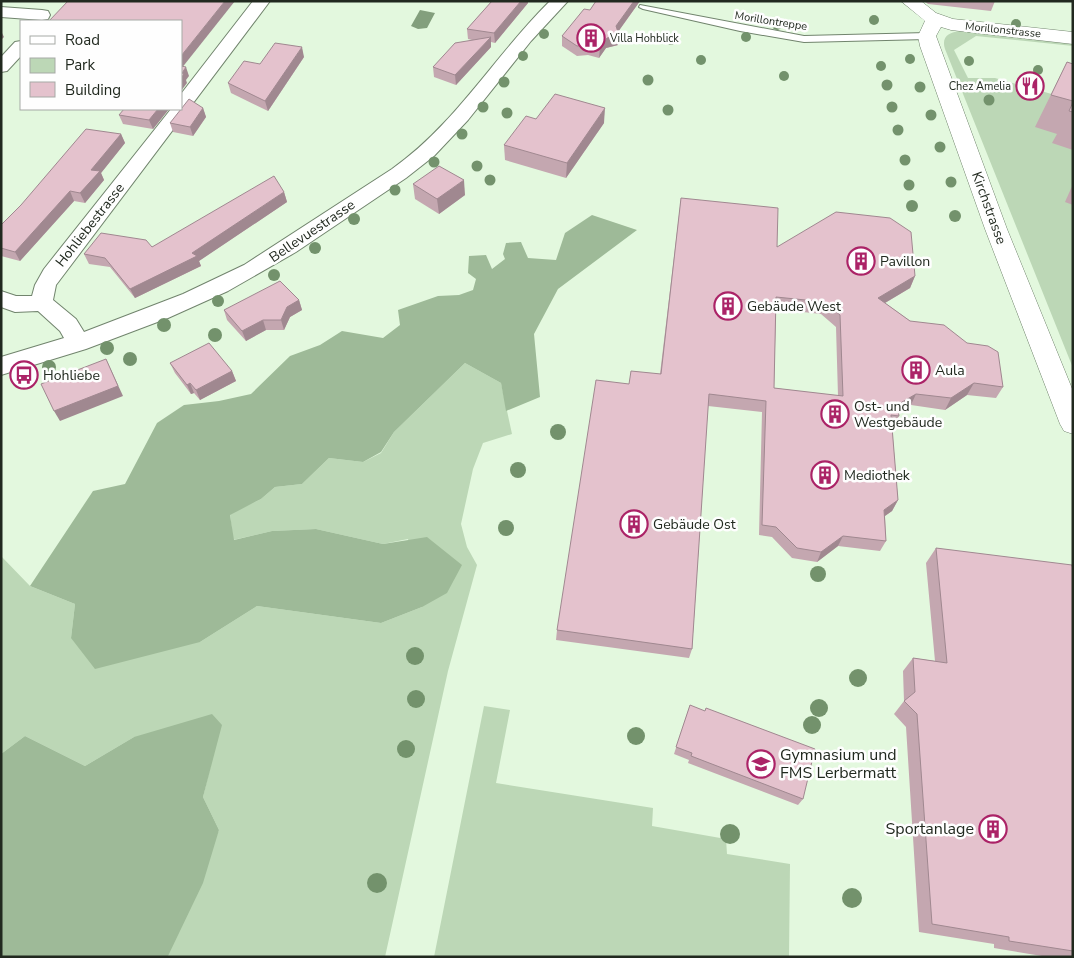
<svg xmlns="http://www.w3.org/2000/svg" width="1074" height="958" viewBox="0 0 1074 958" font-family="'Nunito Sans',sans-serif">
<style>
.green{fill:#bcd7b6}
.forest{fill:#9eba98}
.water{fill:#839f7d}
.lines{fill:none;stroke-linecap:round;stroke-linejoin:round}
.lane-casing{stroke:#71846d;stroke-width:2}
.street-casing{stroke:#71846d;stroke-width:2}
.secondary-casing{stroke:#71846d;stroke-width:1}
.lane{fill:#fff;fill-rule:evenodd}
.street{fill:#fff;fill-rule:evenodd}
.secondary{fill:#fff;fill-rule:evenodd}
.tree{fill:#73926c}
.wall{fill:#c4a7b0;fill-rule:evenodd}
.shaded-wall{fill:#a08890}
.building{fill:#e4c2cd;stroke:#a08890;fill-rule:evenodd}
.labels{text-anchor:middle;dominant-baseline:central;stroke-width:5;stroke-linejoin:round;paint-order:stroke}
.far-street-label{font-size:11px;fill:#21291f;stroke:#fefefe}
.far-poi-label{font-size:11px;fill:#21291f;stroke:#fefefe;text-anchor:start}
.street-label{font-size:14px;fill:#21291f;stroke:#fefefe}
.poi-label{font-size:14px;fill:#21291f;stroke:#fefefe;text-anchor:start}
.near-poi-label{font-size:16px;fill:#21291f;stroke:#fefefe;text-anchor:start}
</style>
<rect width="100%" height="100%" fill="#e3f8de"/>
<g class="green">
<path d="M960,31l113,12v3l-97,-10 -22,14 14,28h27l78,22v268l-128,-319c-4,-12 4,-17 15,-18z"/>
<path d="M465,363l36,20 11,51 -29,9 -10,26 -12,55 6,23 10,18 -29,106 -63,286h-219l53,-127 -16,-33 8,-33 -77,-27 -49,29 -60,-30 -24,18v-198l29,30 45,18 -4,34 129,4 57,-36 124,17 41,-16 -14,-68 -25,5 -67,-15 -44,2 -39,9 -3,-26 31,-15 14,-12 27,-3 27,-26 34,4 18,-9 13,-21z"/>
<path d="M484,706l26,4 -14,73 157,25 -1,18 74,13 1,15 63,10 -1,93h-355z"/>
</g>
<g class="forest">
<path d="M592,215l45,15 -79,59 -24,45 6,63 -34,14 -5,-28 -36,-20 -71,69 -13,20 -18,10 -34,-4 -27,26 -27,3 -14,12 -31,16 4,25 38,-9 44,-2 67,15 44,-7 35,28 -15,28 -25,14 -41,16 -124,-17 -57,36 -105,27 -24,-31 4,-34 -45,-18 63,-95 32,-7 32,-61 27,-18 35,-4 32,-7 39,-38 30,-11 22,-14 41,7 17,-13 -2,-15 40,-14 21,-1 14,-5 3,-11 -8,-6 1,-17 17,-1 6,14 13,-10 -2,-5 3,-11 15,-1 7,16 28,2 9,-27z"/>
<path d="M212,714l10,11 -19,72 16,33 -16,53 -35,73 -167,1v-203l24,-18 60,30 49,-29z"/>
</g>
<path class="water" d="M420,10l15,3 -8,15 -9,1 -7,-3z"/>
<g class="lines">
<g class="lane-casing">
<path id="lane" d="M640,5l164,31 123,-3 4,3 -4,3 -123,3 -64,-11 -97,-22 -4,-2z"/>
</g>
<g class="street-casing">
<g id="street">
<path d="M253,1h17l-214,284 -3,15 23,19 8,13 99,-38 61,-29 148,-96c64,-45 103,-114 158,-168h18l-37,40 -63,79 -34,36 -28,22 -110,74 -68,39 -60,27 -82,31 -85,26v-18l63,-19 -4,-7 -22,-20 -23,1 -14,-5v-16l15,5h16l3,-11 9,-16 127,-160h10v-15z"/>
<path d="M1,7l41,3 6,1 2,4 -2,4 -6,1 -41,-3z"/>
<path d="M21,41v15l-14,15 -6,1v-15l14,-15z"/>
</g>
</g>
<g class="secondary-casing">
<path id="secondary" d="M901,1h20l15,12 17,6 120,13v12l-122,-14 -10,-3 -5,9 71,193 66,162v43l-9,-3 -4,-7 -75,-195 -65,-183 -2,-10 7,-15z"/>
</g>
<use href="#lane" class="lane"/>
<use href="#street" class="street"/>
<use href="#secondary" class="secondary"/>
</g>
<g class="tree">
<circle cx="874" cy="20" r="5"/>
<circle cx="1016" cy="24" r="5"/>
<circle cx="777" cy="25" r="5"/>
<circle cx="544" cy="34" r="5"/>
<circle cx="746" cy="37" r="5"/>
<circle cx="671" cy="40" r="5"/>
<circle cx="523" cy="56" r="5"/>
<circle cx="910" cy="59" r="5"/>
<circle cx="701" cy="60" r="5"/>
<circle cx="969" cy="61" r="5"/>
<circle cx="881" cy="66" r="5"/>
<circle cx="1038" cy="70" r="5"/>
<circle cx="784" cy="76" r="5"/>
<circle cx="648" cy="80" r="5.5"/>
<circle cx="504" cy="82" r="5.5"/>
<circle cx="887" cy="85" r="5.5"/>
<circle cx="920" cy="87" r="5.5"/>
<circle cx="989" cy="100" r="5.5"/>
<circle cx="483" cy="107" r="5.5"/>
<circle cx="892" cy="107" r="5.5"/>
<circle cx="668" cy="110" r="5.5"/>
<circle cx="507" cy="113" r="5.5"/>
<circle cx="931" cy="115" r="5.5"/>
<circle cx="898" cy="130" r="5.5"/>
<circle cx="462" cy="134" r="5.5"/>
<circle cx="940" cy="147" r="5.5"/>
<circle cx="905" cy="160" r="5.5"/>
<circle cx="434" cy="162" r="5.5"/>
<circle cx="477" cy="166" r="5.5"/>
<circle cx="490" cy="180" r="5.5"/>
<circle cx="951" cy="182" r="5.5"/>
<circle cx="909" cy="185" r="5.5"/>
<circle cx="395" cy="190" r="5.5"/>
<circle cx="912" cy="206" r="6"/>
<circle cx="955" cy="216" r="6"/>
<circle cx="354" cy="219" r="6"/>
<circle cx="315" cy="248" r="6"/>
<circle cx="274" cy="275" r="6"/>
<circle cx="218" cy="301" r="6"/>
<circle cx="164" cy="325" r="7"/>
<circle cx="215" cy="335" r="7"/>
<circle cx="107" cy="348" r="7"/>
<circle cx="130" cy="359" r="7"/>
<circle cx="49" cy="367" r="7"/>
<circle cx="558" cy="432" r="8"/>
<circle cx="518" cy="470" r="8"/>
<circle cx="506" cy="528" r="8"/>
<circle cx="818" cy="574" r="8"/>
<circle cx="415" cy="656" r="9"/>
<circle cx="858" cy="678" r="9"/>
<circle cx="416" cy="699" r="9"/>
<circle cx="819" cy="708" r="9"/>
<circle cx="812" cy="725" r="9"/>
<circle cx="636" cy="736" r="9"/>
<circle cx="406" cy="749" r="9"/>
<circle cx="730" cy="834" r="10"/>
<circle cx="377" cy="883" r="10"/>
<circle cx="852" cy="898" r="10"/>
</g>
<g class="wall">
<path d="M492,1h36v2l-33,40 -4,-1v5l-35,38 -22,-8 -1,-10 39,-27 -4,-1 -1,-10z"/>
<path d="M596,1h44l-22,31v13l-12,3 -7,10 -11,-3 -11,1 -15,-10v-10l28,-26z"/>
<path d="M924,1h71l-4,10 -63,-7z"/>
<path d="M304,57l-36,54 -37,-18 -3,-10 32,-19z"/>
<path d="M1067,62l6,2v86l-21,-7 5,-9 -22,-7z"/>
<path d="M203,108l3,9 -13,19 -20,-4 -3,-9z"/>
<path d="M169,109l-16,20 -30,-5 -4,-9z"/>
<path d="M536,119l68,4 -38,55 -61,-18 -1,-15z"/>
<path d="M121,134l4,9 -24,30 3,7 -19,23 -11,-2 -54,60 -19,-5v-31z"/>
<path d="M413,184l52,11 -26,19 -24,-15z"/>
<path d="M1073,184v21l-8,-3z"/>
<path d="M284,192l3,10 -88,59 2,5 -66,32 -25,-31 -21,-3 -5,-10 68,-7z"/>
<path d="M681,198l96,49 138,29 -5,12 -25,15 118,84 -7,11 -29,-3 -22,15 -34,-5 -13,8 1,3 -6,11h-1l6,73 -6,11 -7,5 1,25 -6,10 -42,-5 -21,16 -25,-4 -20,-21 -13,-2 3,-123 -54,-6 -16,243 -3,9 -133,-18 1,-10 72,-246 31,-10zM776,309l45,5 15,13 2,69 -64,-8z"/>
<path d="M299,300l3,10 -12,7 -6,13h-18l-20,11 -19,-21 -3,-10z"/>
<path d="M170,363l62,8 4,10 -36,19 -6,-7 -3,1 -16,-21z"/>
<path d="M936,548l137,22v387h-25l-54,-9v-4l-75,-12 -13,-205 -12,-13 10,-13 -1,-30 10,-13 22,3 -9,-98z"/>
<path d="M690,705l113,94 -5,6 -110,-42 1,-3 -15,-6z"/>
</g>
<g class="shaded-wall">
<path d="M225,1h10l-54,68v-13z"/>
<path d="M521,1h7v2l-33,40 -1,-10z"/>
<path d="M634,1h6l-25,35 1,-10z"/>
<path d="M1,31l3,6 -3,3z"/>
<path d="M619,35l-1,10 -12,3 -7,10 1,-10 7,-10z"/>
<path d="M491,37v10l-35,38 -1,-10z"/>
<path d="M302,47l2,10 -36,54 -3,-10z"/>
<path d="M186,67l3,9 -3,4 1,3 -6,8 1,-18z"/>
<path d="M203,108l3,9 -13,19 -3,-9z"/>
<path d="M605,108l-1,15 -38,55 1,-15z"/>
<path d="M158,109h11l-16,20 -4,-9z"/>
<path d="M121,134l4,9 -24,30 3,7 -19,23 -5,-10 11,-23z"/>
<path d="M464,180l1,15 -26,19 -2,-15z"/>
<path d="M70,191l4,10 -54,60 -5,-9z"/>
<path d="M284,192l3,10 -88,59 2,5 -66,32 -5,-9 62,-36z"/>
<path d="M915,276l-5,12 -37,22 5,-12z"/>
<path d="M299,300l3,10 -12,7 -6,13 -3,-10 6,-13z"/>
<path d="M263,320l3,10 -20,11 -4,-10z"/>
<path d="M106,359l17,37 -63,25 -6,-10z"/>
<path d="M232,371l4,10 -36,19 -4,-10z"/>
<path d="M190,383l4,10 -3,1 -4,-9z"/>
<path d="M974,383l-7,12 -22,15 6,-12z"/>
<path d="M916,394l-5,11 -17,10 3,-10z"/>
<path d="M898,500l-6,11 -13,9 5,-10z"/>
<path d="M843,536l-5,10 -21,16 4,-10z"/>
</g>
<g class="building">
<path d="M68,1h157l-44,55v-35h-132z"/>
<path d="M492,1h29l-27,32 -27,-4z"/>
<path d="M596,1h38l-18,25 3,9 -12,3 -7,10 -11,-3 -12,1 -15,-10 22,-27 6,1z"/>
<path d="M491,37l-36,38 -22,-8 22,-24z"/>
<path d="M275,43l27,4 -37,54 -37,-18 16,-22 16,3z"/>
<path d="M1067,62l6,2v37l-22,-6z"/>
<path d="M181,66l5,1 -4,6 2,1 -3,4z"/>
<path d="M555,94l50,14 -38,55 -63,-18 22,-29 10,3z"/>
<path d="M189,99l14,9 -13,19 -20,-4z"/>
<path d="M1073,102v10l-4,-1z"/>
<path d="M124,109h34l-9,11 -30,-5z"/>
<path d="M86,129l35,5 -30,36 9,1 -20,22 -10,-2 -55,61 -14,-4v-23l20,-20z"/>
<path d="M439,166l25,14 -27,19 -24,-15z"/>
<path d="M274,176l10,16 -92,61 5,3 -67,33 -25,-31 -21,-4 17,-21 45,7 6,7z"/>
<path d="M681,198l97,10 -1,39 59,-35 54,6 21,14 4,44 -37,22 32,23 34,4 23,18 21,3 10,6 5,35 -29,-4 -23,15 -35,-4 -19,11 2,11 -8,-1 7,85 -14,10 2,31 -43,-5 -22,16 -24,-4 -21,-21 -14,-2 4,-124 -57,-7 -17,255 -135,-19 39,-250 33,4 2,-13 30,3zM776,297l49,5 15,13 3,81 -69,-8z"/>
<path d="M280,281l19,19 -12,7 -6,13h-18l-21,11 -18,-21z"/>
<path d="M209,343l23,28 -36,19 -6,-7 -3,2 -17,-22z"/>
<path d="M106,359l12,27 -64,25 -13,-27z"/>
<path d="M936,548l136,17 1,5v381l-64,-10v-4l-77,-13 -15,-210 -13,-13 11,-9 -2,-34 34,5z"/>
<path d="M690,705l15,6 1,-3 109,41 -12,50 -112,-43 1,-3 -16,-6z"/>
</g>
<defs>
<g id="building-ring" transform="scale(1.4375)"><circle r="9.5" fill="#fefefe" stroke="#ab2367" stroke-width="1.5"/><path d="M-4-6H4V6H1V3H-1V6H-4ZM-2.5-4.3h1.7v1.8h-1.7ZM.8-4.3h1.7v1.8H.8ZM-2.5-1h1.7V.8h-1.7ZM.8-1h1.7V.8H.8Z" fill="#ab2367"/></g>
<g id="restaurant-ring" transform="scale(1.4375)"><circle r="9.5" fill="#fefefe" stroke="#ab2367" stroke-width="1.5"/><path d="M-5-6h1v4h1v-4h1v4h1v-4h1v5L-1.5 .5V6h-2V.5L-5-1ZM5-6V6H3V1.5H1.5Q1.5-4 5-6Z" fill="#ab2367"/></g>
<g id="bus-ring" transform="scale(1.4375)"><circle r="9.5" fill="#fefefe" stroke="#ab2367" stroke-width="1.5"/><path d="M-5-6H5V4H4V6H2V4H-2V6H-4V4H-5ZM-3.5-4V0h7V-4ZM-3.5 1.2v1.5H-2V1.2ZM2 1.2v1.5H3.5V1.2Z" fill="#ab2367"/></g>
<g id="school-ring" transform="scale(1.4375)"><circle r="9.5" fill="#fefefe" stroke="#ab2367" stroke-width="1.5"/><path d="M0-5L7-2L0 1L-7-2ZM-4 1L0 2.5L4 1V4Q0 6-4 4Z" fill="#ab2367"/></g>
</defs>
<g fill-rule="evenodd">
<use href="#building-ring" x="591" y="38"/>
<use href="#restaurant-ring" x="1030" y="86"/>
<use href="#building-ring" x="861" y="261"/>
<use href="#building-ring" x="728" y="306"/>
<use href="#building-ring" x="916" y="370"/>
<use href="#bus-ring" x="24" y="375"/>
<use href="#building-ring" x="835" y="414"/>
<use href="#building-ring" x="825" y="475"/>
<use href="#building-ring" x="634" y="524"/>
<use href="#school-ring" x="761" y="764"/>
<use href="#building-ring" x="993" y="829"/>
</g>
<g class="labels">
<g class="far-street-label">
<text transform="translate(771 21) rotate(9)">Morillontreppe</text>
<text transform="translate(1003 30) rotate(6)">Morillonstrasse</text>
</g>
<g class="far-poi-label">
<text x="610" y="38">Villa Hohblick</text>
<text x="1011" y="86" text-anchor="end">Chez Amelia</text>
</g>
<g class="street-label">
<text transform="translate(989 208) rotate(70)">Kirchstrasse</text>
<text transform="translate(90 225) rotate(-52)">Hohliebestrasse</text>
<text transform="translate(312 231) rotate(-34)">Bellevuestrasse</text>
</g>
<g class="poi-label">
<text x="880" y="261">Pavillon</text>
<text x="747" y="306">Gebäude West</text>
<text x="935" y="370">Aula</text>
<text x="43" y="375">Hohliebe</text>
<text x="854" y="406">Ost- und<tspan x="854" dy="16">Westgebäude</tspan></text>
<text x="844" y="475">Mediothek</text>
<text x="653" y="524">Gebäude Ost</text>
</g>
<g class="near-poi-label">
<text x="780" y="755">Gymnasium und<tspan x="780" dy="18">FMS Lerbermatt</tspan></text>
<text x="974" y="829" text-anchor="end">Sportanlage</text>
</g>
</g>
<rect width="1074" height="958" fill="none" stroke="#21291f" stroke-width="5"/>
<rect x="20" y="20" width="162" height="90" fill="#fefefe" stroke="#a6a9a5"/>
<rect x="30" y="36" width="25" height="8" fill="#ffffff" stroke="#a6a9a5"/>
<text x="65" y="45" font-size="15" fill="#21291f">Road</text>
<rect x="30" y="58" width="25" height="15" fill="#bcd7b6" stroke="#a6a9a5"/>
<text x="65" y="70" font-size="15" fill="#21291f">Park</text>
<rect x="30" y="82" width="25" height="15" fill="#e4c2cd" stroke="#a6a9a5"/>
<text x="65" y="95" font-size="15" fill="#21291f">Building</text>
</svg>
